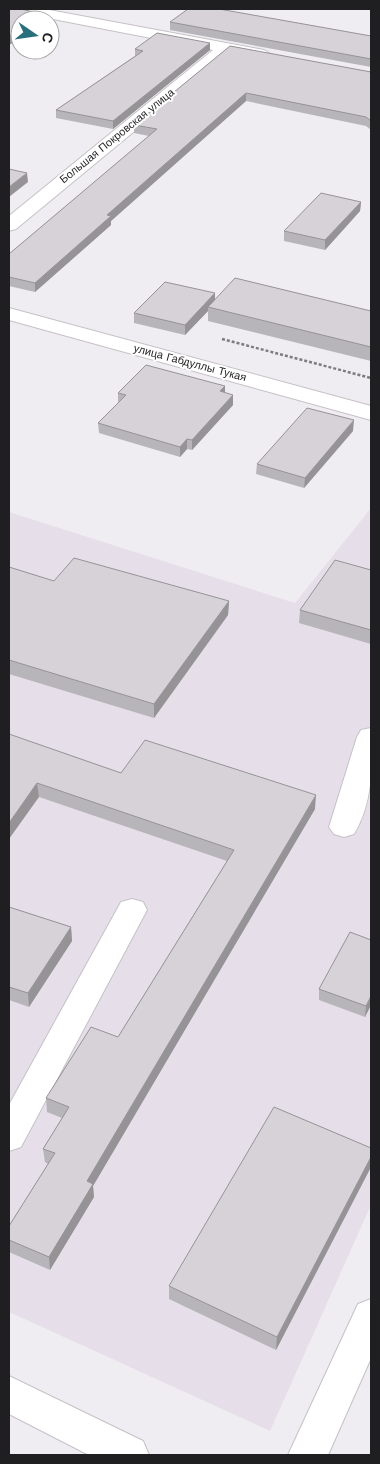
<svg xmlns="http://www.w3.org/2000/svg" width="380" height="1464" viewBox="0 0 380 1464" font-family="'Work Sans',sans-serif">
<style>
.built{fill:#e6dfea}
.lines{fill:none;stroke-linecap:round;stroke-linejoin:round}
.minor-casing{stroke:#c5c1c6;stroke-width:2}
.path{stroke:#7e7c7f;stroke-width:2.5;stroke-dasharray:3 2;stroke-linecap:butt}
.minor{fill:#fff;fill-rule:evenodd}
.wall{fill:#b8b5ba}
.shaded-wall{fill:#969397}
.building{fill:#d6d2d8;stroke:#969397}
.labels{text-anchor:middle;dominant-baseline:central;stroke-width:4;stroke-linejoin:round;paint-order:stroke}
.far-street-label{font-size:11px;fill:#1f1e20;stroke:#fff}
</style>
<rect width="100%" height="100%" fill="#f0edf2"/>
<path class="built" d="M371,508v697l-101,226 -261,-119v-800l286,91z"/>
<g class="lines">
<g class="minor-casing">
<g id="minor">
<path d="M15,9h29l220,41 8,5 -8,5 -35,-7 -213,176 -7,2v-15l204,-166 -191,-37 -5,-1z"/>
<path d="M9,308l362,98v14l-362,-100z"/>
<path d="M371,728c2,35 2,75 -17,106l-10,3 -10,-3 -5,-7 28,-90 4,-7z"/>
<path d="M132,899l11,3 4,8 -126,237 -12,4v-46l112,-203z"/>
<path d="M371,1299v59l-43,97h-40l70,-151z"/>
<path d="M9,1376l134,65 6,14h-60l-80,-41z"/>
</g>
</g>
<path class="path" d="M222,339l149,39"/>
<use href="#minor" class="minor"/>
</g>
<g class="wall">
<path d="M170,22l201,14v31l-201,-37z"/>
<path d="M210,43v7l-97,79 -57,-11v-8l79,-54v-7z"/>
<path d="M230,46l141,26v58l-5,-4 -120,-25 -135,120v4l-76,67 -26,-6v-32l140,-118 -15,-3v-8z"/>
<path d="M361,202l-1,9 -35,39 -41,-9v-10z"/>
<path d="M215,293v6l156,12v50l-163,-40v-10l-23,24 -51,-12v-10z"/>
<path d="M225,386v7l8,2v10l-41,45 -5,-1 -7,8 -81,-24 -1,-10 20,-20v-10z"/>
<path d="M353,431l-49,57 -48,-14 1,-10z"/>
<path d="M9,567l45,14 175,20 -1,14 -74,103 -145,-44z"/>
<path d="M371,570v74l-72,-21 1,-13z"/>
<path d="M9,734l112,39 194,36 -222,377 1,11 -44,73 -41,-18v-26l39,-62 -3,-2 -2,-13 19,-31 -15,-6 -1,-14 72,-61 109,-176 -188,-64z"/>
<path d="M9,907l62,20 1,14 -43,66 -20,-7z"/>
<path d="M319,989l52,16 -6,12 -46,-17z"/>
<path d="M371,1148v19l-95,183 -107,-51v-13z"/>
</g>
<g class="shaded-wall">
<path d="M47,15l1,5h-10z"/>
<path d="M20,30v9l-11,6v-9z"/>
<path d="M210,43v7l-97,79v-8z"/>
<path d="M246,93v8l-135,120v4l-76,67v-9l72,-68z"/>
<path d="M27,173l1,9 -19,15v-10z"/>
<path d="M361,202l-1,9 -35,39v-10z"/>
<path d="M215,293v10l-7,4v4l-23,24v-10z"/>
<path d="M225,386v10l-5,-5z"/>
<path d="M233,395v10l-41,45v-10z"/>
<path d="M354,420l-1,11 -49,57 1,-10z"/>
<path d="M187,439v10l-7,8v-10z"/>
<path d="M229,601l-1,14 -74,103v-14z"/>
<path d="M37,783l2,14 -30,42v-16z"/>
<path d="M316,795l-1,14 -222,377 1,11 -44,73 -1,-13 38,-76z"/>
<path d="M71,927l1,14 -43,66 -1,-14z"/>
<path d="M371,996v9l-6,12 1,-11z"/>
<path d="M371,1157v10l-95,183 1,-13z"/>
</g>
<g class="building">
<path d="M9,9h12l26,6 -9,5h-18v10l-11,6z"/>
<path d="M188,9h31l152,27v23l-201,-37z"/>
<path d="M157,33l53,10 -97,78 -57,-11 87,-59 -8,-2z"/>
<path d="M230,46l141,26v49l-5,-4 -120,-24 -139,122 4,1 -76,67 -26,-6v-23l148,-125 -23,-4z"/>
<path d="M9,169l18,4 -18,14z"/>
<path d="M321,193l40,9 -36,38 -41,-9z"/>
<path d="M235,278l136,33v36l-163,-40z"/>
<path d="M165,282l50,11 -30,32 -51,-12z"/>
<path d="M146,365l79,21 -5,5 13,4 -41,45 -5,-1 -7,8 -82,-24 28,-28 -8,-2z"/>
<path d="M307,408l47,12 -49,58 -48,-14z"/>
<path d="M74,558l155,43 -75,103 -145,-44v-93l45,14z"/>
<path d="M335,560l36,10v60l-71,-20z"/>
<path d="M9,734l112,39 24,-33 171,55 -229,386 6,3 -44,73 -40,-17v-14l46,-73 -12,-4 26,-42 -23,-9 45,-71 27,10 116,-187 -197,-67 -28,40z"/>
<path d="M9,907l62,20 -43,66 -19,-6z"/>
<path d="M350,932l21,8v56l-5,10 -47,-17z"/>
<path d="M274,1107l97,41v9l-94,180 -108,-51z"/>
</g>
<g class="labels">
<g class="far-street-label">
<text transform="translate(117 136) rotate(-39)">Большая Покровская улица</text>
<text transform="translate(190 363) rotate(15)">улица Габдуллы Тукая</text>
</g>
</g>
<rect width="380" height="1464" fill="none" stroke="#1f1e20" stroke-width="20"/>
<g transform="translate(35 35) rotate(103)"><circle r="24" fill="#ffffff" stroke="#a5a5a6"/>
<path d="M0-4L9 19L0 12L-9 19Z" fill="#286f7c"/>
<text y="-8" font-size="14" font-weight="bold" text-anchor="middle" fill="#1f1e20">С</text>
</g>
</svg>
